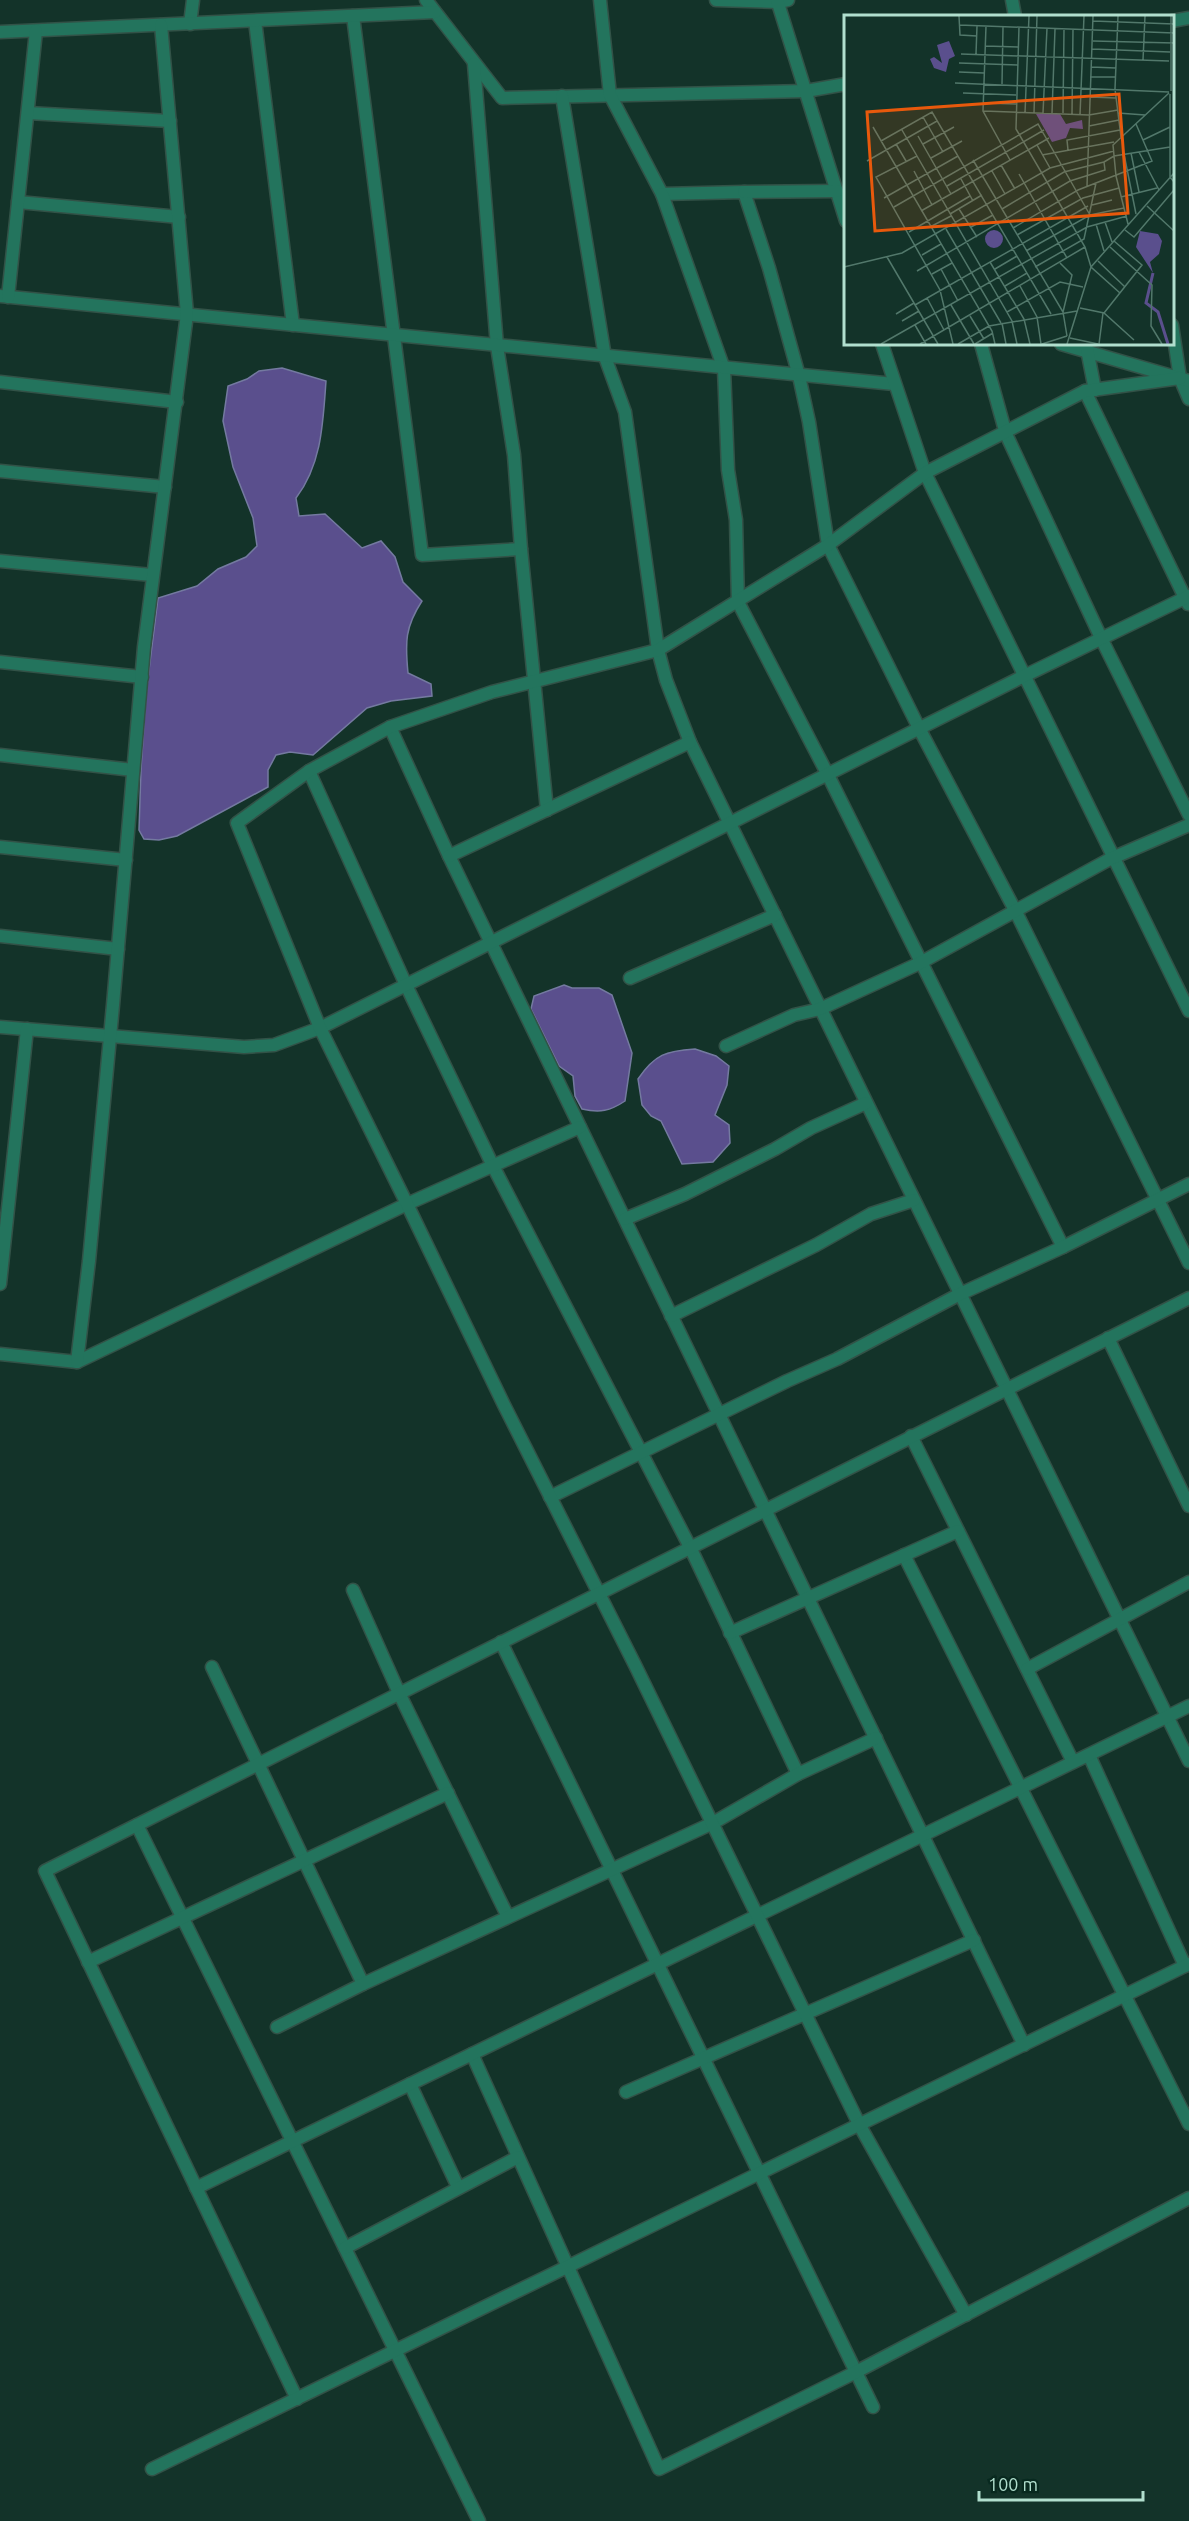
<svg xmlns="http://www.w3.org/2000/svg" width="1189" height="2521" viewBox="0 0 1189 2521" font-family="Ubuntu,sans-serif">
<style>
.water{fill:#5a4f8d;stroke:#747aa0;stroke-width:1.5}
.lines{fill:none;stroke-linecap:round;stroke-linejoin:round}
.minor-casing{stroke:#325247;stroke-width:15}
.minor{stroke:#23745d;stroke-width:12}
.inset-river{fill:none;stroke:#5a4f8d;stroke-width:3}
.inset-road{fill:none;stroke:#52786b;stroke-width:1.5}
.view{fill:#e8590c;fill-opacity:0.15;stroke:#e8590c;stroke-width:3}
.inset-edge{fill:none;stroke:#b1dfce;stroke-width:3}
</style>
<rect width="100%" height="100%" fill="#133329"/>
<g class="water">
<path d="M282,368l44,13c-3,41 -4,83 -30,117l3,18 26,-2 37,34 19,-7 14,16 8,25 19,19c-17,26 -17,41 -14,72l23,11 1,12 -41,5 -24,7 -54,47 -23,-3 -14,3 -8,15v17l-91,49 -18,4 -15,-1 -5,-9 2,-61 5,-75 12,-96 39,-12 21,-17 28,-12 11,-11 -4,-28 -20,-51 -10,-46 5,-35 19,-7 12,-8z"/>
<path d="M564,985l8,3h27l13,7 20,58 -7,48c-15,10 -25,12 -43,8l-7,-13 -2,-20 -14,-10 -28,-57 3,-13z"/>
<path d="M695,1049l21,7 13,10 -2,19 -12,30 14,10 1,18 -17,19 -31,2 -21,-43 -10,-5 -9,-11 -4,-26c17,-25 28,-28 57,-30z"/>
</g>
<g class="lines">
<g class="minor-casing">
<g id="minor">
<path d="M426,0l76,98 304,-7 40,-7"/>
<path d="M600,0l10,95 52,99 82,-2 25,76 30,108 10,46 19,123 92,185 96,182 173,351"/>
<path d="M716,0l62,2 10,-2"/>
<path d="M777,0l69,221"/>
<path d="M1012,0l3,16"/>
<path d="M353,16l69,539 99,-6"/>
<path d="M255,21l38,304"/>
<path d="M1172,21l17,-3"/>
<path d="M190,24l3,-24"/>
<path d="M0,32l435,-20"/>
<path d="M474,64l23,282 17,109 7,94 26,261"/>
<path d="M562,96l43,261 20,55 33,238 8,30 24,62 499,1019"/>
<path d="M28,113l142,8"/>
<path d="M744,192l93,-1"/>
<path d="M662,194l62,175 4,101 8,50 2,82 90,173 235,472"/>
<path d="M18,202l161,15"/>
<path d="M0,296l894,88"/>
<path d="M8,297l28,-266"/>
<path d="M1172,325l8,53 9,21"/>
<path d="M882,344l43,129 264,538"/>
<path d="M981,344l25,90 96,206 87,175"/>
<path d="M1061,344l128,37"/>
<path d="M1086,344l9,46"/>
<path d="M0,382l177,20"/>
<path d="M1085,391l103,213"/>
<path d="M0,471l165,16"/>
<path d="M0,561l152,14"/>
<path d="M0,662l142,15"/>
<path d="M390,727l59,129 575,1189"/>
<path d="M0,755l133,15"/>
<path d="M309,771l97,214 87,181 197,381 108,227"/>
<path d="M0,847l126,13"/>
<path d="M449,856l241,-114"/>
<path d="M0,936l118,13"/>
<path d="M630,978l145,-63"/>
<path d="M0,1027l244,20 30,-2 46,-17 696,-348 173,-84"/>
<path d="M726,1046l68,-31 26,-6 100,-46 190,-104 79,-34"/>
<path d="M625,1219l60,-25 90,-45 36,-21 55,-25"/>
<path d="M0,1284l27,-255"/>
<path d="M671,1316l145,-71 55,-31 43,-14"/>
<path d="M1108,1338l81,168"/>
<path d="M0,1354l77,8 330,-158 173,-77"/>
<path d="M77,1362l12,-101 24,-256 31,-358 43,-333 -26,-289"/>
<path d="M911,1436l162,326"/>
<path d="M550,1497l237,-116 50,-22 123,-65 103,-47 126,-63"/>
<path d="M904,1555l285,569"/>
<path d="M353,1590l46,103 109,224"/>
<path d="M730,1633l228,-102"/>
<path d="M501,1642l372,765"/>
<path d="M212,1667l151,317"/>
<path d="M1027,1669l162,-87"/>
<path d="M1089,1755l96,211"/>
<path d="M137,1825l342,696"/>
<path d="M88,1962l360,-169"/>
<path d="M277,2027l86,-43 350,-161 85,-49 78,-36"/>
<path d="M472,2054l187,415 197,-97 333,-174"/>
<path d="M410,2084l48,103"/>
<path d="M626,2092l348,-152"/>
<path d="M196,2188l993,-482"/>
<path d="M345,2248l173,-91"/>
<path d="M966,2315l-106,-189 -225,-461 -131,-260 -97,-201 -87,-176 -83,-205 72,-52 81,-44 102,-35 166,-42 170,-105 97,-72 160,-82 95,-13"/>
<path d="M297,2399l-252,-528 1144,-573"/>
<path d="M152,2469l1037,-505"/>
</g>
</g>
<use href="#minor" class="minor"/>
</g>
<g transform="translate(844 15)">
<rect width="330" height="330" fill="#133329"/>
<path d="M105,26l6,15 -6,3 -3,13 -12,-4 -4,-9 4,-2 8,6 -5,-18zM192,99h24l6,10 16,-4 1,9 -13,-1 -4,10 -14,4zM141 224a9 9 0 1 1 18 0a9 9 0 1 1-18 0ZM296,216l18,3 4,7 -3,13 -9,8 3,11 -17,-26z" fill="#5a4f8d"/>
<path class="inset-river" d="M309,258l-7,30 12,9 10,32"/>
<path class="inset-road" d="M115,1l1,19 17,1M274,1l-3,73 6,48M249,6l81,3M115,10l215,8M142,11l-3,85 27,49M175,12l-3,102 69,118 6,20 29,26M249,26l81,2M141,31l33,1M248,34l78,3M117,39l208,7M132,39l1,-28M299,45l2,-44M115,48l59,2M247,52l25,1M115,57l25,1M246,62h26M111,68l214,9M158,69l1,-57M327,76v-75M119,78l53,2M326,79v83l4,5M246,82l26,1M140,88l32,1M139,96l106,4 29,-5M181,98l4,-97M190,98l3,-97M199,98l4,-85M208,98l3,-84M219,98l1,-84M274,98l27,2M228,99l1,-85M236,100l4,-99M79,102l20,35M245,111l30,-6M29,112l119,204 3,13M58,115l110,191 5,23M74,121l33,58M299,125l27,-13M37,126l51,-29 119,202M52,129l10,17M79,129l31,-17M193,130l13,23M224,135l-1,-10 53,-10M295,137l20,38M287,138l8,39M280,139l12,60M198,140l72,-13M73,141l-41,21 64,113 13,54M87,143l31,-17M129,145l90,152 4,24M23,146l70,-40M157,150l14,24M70,156l18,34M148,156l13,23M175,159l48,84M117,164l12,22M103,171l97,-56M243,171l6,-170M277,182l36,-9M40,183l74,-42M248,190l20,-5M303,191l27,25M50,192l144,-83 52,91M115,194l18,28M158,194l62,-37 40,-10M77,196l128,-73M106,199l32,-19M261,207l7,20M252,209l8,27M284,209l-12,-48 -3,-31 56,-52M86,212l21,-11M127,212l22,-12M169,213l65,-38 74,-29 -16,-37M102,214l55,94M281,215l9,7 40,-47M65,217l61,-36M173,220l66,-37 36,-10M266,232l42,38 -1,41 11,18M182,236l64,-36 34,-7M78,240l19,-11M43,242l51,87M254,246l27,26M146,247l34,57 6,25M216,248l12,12 -9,37M0,252l58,-14 148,-85 64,-17M191,252l49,-28 12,-56M97,254l17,32M151,254l22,-13M73,256l153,-90 35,-11 -1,-8 10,-6 56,-9M88,259l20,-11M161,271l22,-13M176,271l17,31 4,27M83,283l17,32M71,290l173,-99M107,290l23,39M236,293l24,5 30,27M163,297l53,-30 23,5M260,298l38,-48 -28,-24M52,299l18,-11M126,301l14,23M58,306l17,-10M158,308l4,21M71,310l11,19M226,323l28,6M37,329l206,-117 40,-11M76,329l165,-97M114,329l31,-18 88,-15M131,329l18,-11M198,329l25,-8M223,329l24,-77 83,-94M255,329l4,-31"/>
<path class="view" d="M275,79l9,119 -253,18 -8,-119z"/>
<rect width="330" height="330" class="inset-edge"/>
</g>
<path d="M979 2491v9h164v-9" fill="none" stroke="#b1dfce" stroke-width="3"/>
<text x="988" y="2491" font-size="18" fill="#b1dfce" stroke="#08291f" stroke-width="4.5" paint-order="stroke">100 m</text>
</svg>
